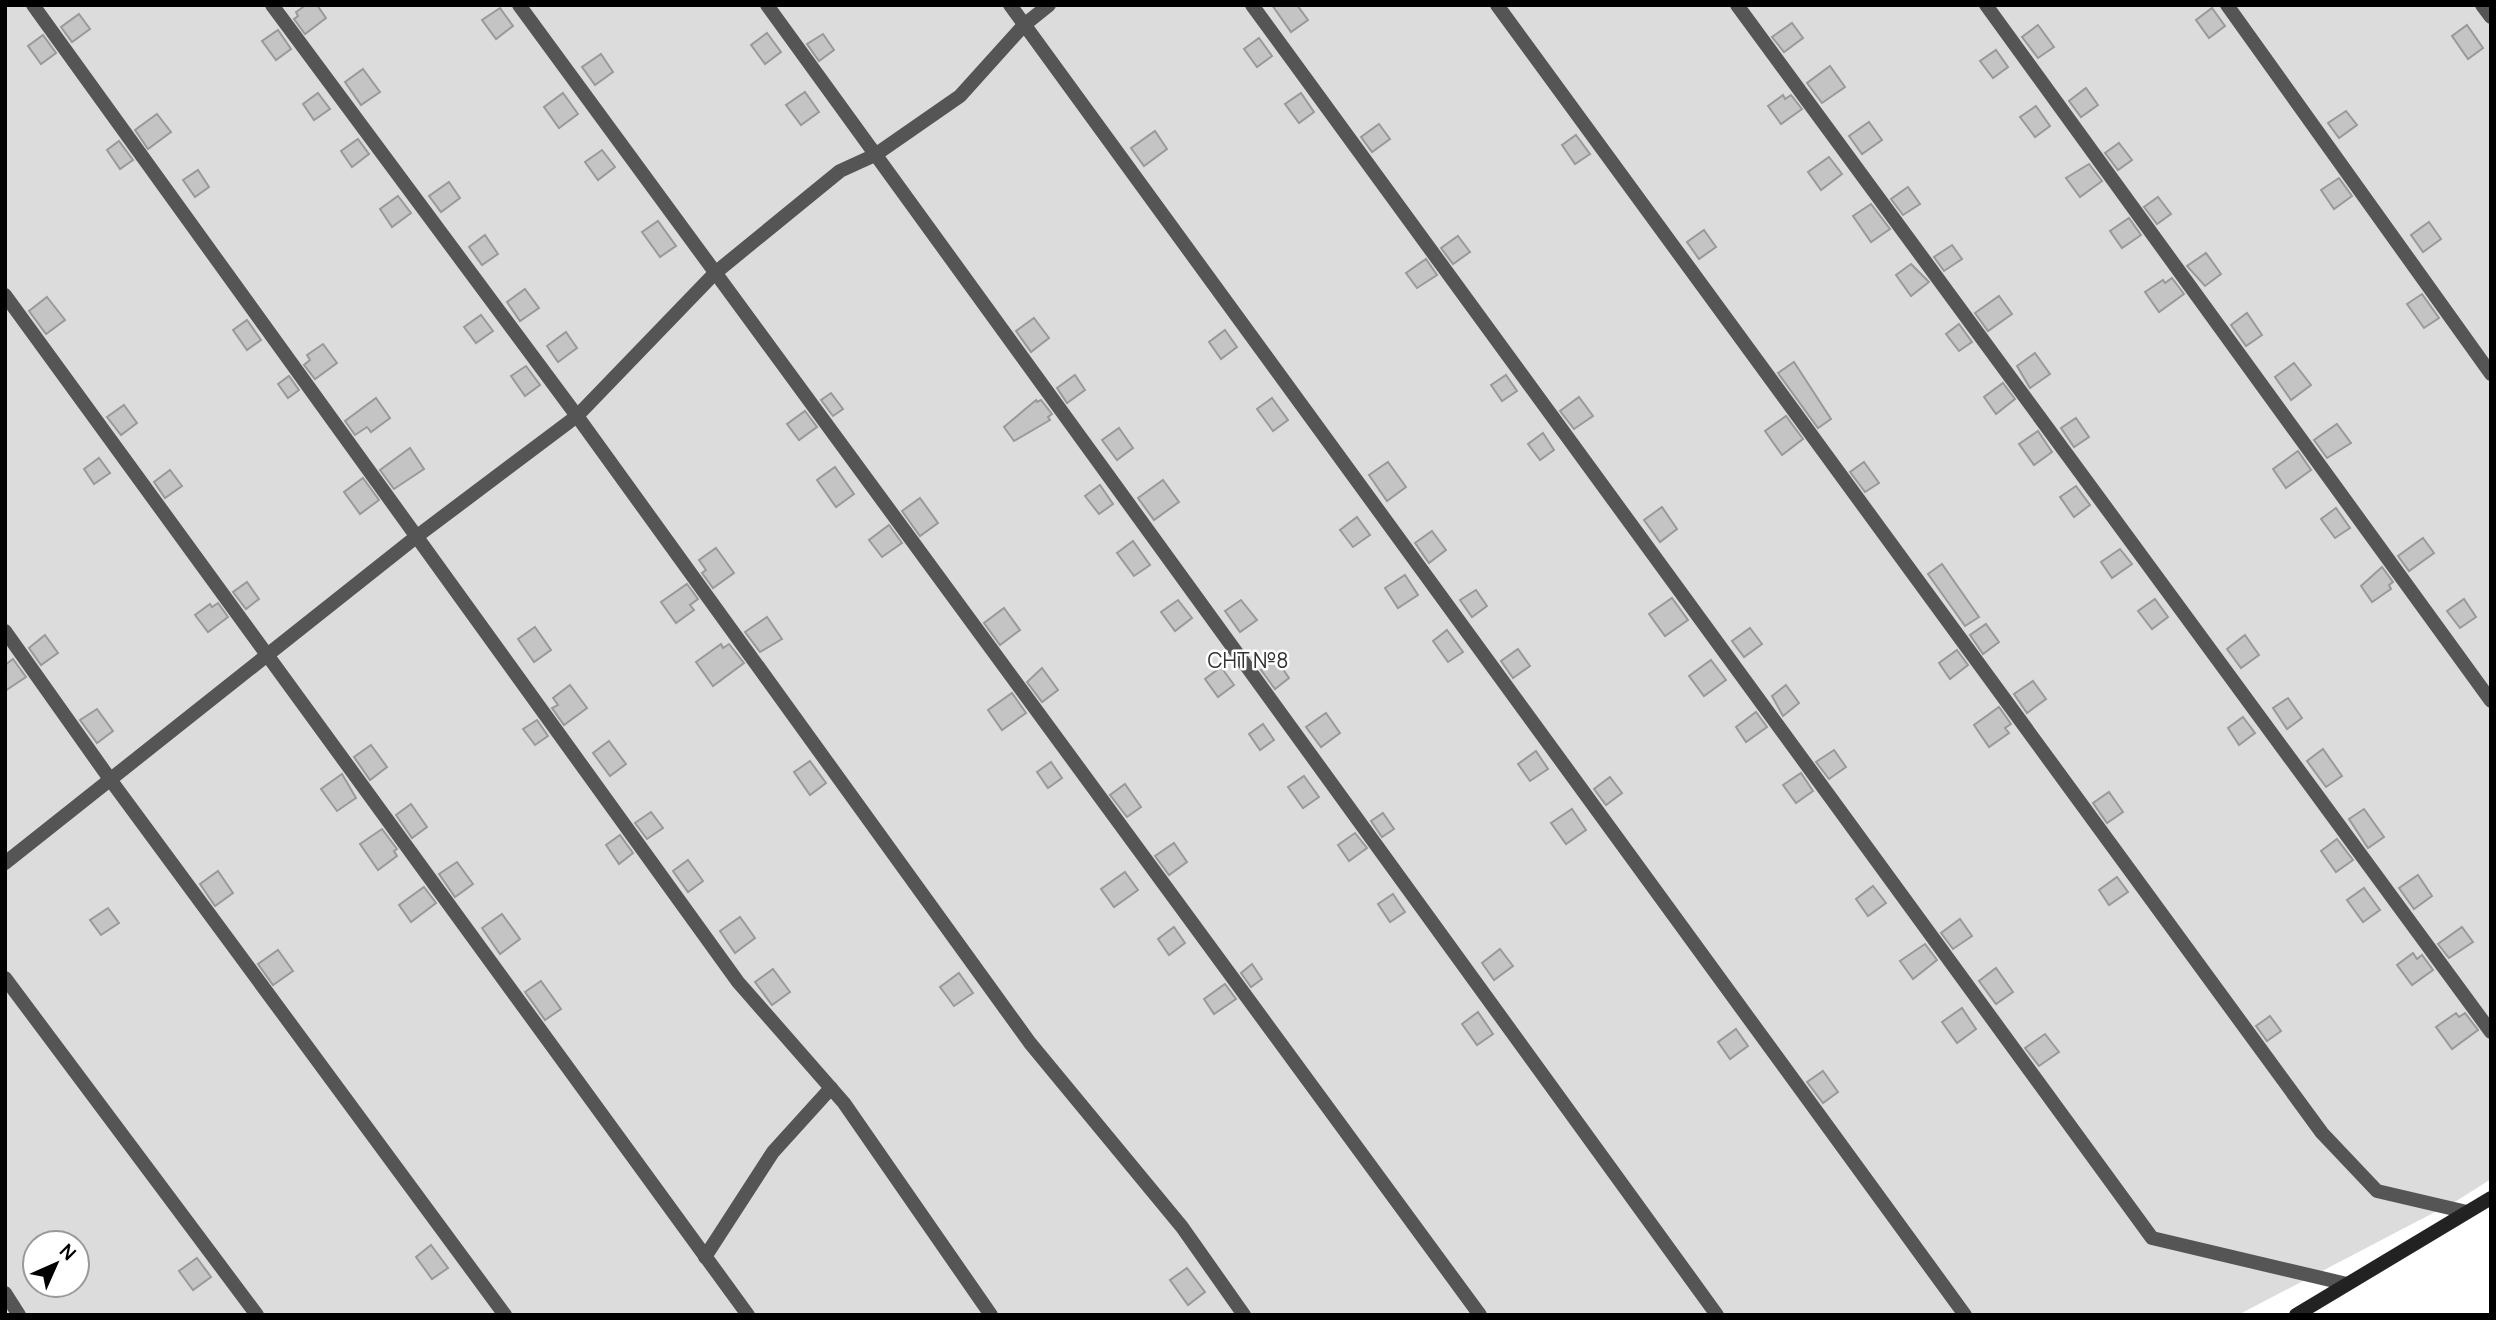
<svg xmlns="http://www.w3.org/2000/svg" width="2496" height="1320" viewBox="0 0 2496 1320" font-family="Manrope,sans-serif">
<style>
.green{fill:#dcdcdc;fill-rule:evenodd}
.building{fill:#c4c4c4;stroke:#999;stroke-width:2}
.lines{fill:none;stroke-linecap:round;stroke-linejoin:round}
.street{stroke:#555;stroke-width:14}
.secondary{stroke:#222;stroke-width:14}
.labels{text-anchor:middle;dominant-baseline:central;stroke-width:5;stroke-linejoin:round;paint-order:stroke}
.park-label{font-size:21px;fill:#333;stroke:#fff}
</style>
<rect width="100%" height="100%" fill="#fff"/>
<path class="green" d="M5,5h2486v1174l-33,21 -220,115h-2233zM35,1243h42v42h-42z"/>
<g class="building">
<path d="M306,5h11l9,13 -21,16 -11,-15 4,-3 -2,-4z"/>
<path d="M1272,5h25l11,15 -17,12z"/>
<path d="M500,8l13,18 -17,13 -14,-19z"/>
<path d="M2212,8l13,18 -16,12 -13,-18z"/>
<path d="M79,14l11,15 -18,13 -11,-15z"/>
<path d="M1792,23l11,15 -19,14 -12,-15z"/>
<path d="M2038,25l16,22 -16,11 -16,-21z"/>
<path d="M2467,25l16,23 -15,11 -16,-23z"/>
<path d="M278,30l13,19 -15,11 -14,-19z"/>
<path d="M767,33l14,19 -16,12 -14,-19z"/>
<path d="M823,34l11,16 -15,11 -12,-17z"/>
<path d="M43,35l13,18 -15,11 -13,-18z"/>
<path d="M1259,38l13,18 -15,11 -13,-18z"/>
<path d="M1996,50l12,17 -15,11 -13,-17z"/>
<path d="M601,54l12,18 -18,13 -13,-18z"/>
<path d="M1830,66l15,21 -23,16 -15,-20z"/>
<path d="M363,69l17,23 -19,13 -16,-23z"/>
<path d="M2086,88l12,17 -17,12 -12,-16z"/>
<path d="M805,92l14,20 -18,13 -15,-20z"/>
<path d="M318,93l12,16 -16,11 -11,-16z"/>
<path d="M563,93l15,21 -19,14 -15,-21z"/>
<path d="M1301,93l13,19 -15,11 -14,-19z"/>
<path d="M1783,95l2,4 6,-4 11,14 -21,15 -13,-18z"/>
<path d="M2036,106l14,20 -15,11 -15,-20z"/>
<path d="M2346,111l11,14 -18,13 -11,-15z"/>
<path d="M157,114l14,18 -23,17 -13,-19z"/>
<path d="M1869,122l13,18 -20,14 -13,-18z"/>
<path d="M1379,124l11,15 -18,13 -11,-15z"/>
<path d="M1155,131l12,18 -23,17 -13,-18z"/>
<path d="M1576,135l14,19 -15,10 -13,-19z"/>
<path d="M358,139l11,15 -17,13 -11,-16z"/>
<path d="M119,141l14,19 -13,9 -13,-19z"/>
<path d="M2119,143l13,17 -14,10 -13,-17z"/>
<path d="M602,150l13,17 -17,13 -13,-18z"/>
<path d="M1829,157l13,17 -21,16 -13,-18z"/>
<path d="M2089,164l13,17 -22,16 -14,-19z"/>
<path d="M198,170l11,17 -14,10 -12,-17z"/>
<path d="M2339,178l13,18 -18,13 -13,-19z"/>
<path d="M449,182l11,16 -19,14 -12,-16z"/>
<path d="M1908,187l12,17 -17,11 -12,-16z"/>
<path d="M398,196l13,17 -19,14 -12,-18z"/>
<path d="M2158,197l13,17 -14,10 -13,-17z"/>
<path d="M1871,204l19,25 -19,13 -18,-26z"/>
<path d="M2129,218l12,17 -19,13 -12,-17z"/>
<path d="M658,221l18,25 -16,11 -18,-25z"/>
<path d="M2429,222l12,17 -18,13 -12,-17z"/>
<path d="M1704,230l12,17 -17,12 -12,-17z"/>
<path d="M485,235l13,19 -16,11 -13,-18z"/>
<path d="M1458,236l12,16 -17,12 -12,-16z"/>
<path d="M1952,245l10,14 -18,12 -10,-14z"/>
<path d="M2206,253l15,21 -16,12 -18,-20z"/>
<path d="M1426,259l11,16 -20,13 -11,-15z"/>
<path d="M1911,264l18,18 -18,14 -15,-21z"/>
<path d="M2172,278l12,16 -25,18 -14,-20 18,-12 2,3z"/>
<path d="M525,289l14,19 -19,13 -13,-19z"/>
<path d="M2422,294l17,24 -15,10 -17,-24z"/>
<path d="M1999,296l13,18 -24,17 -13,-18z"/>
<path d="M47,297l18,23 -19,14 -17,-23z"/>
<path d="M2247,313l15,22 -16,11 -15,-21z"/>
<path d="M481,315l12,16 -17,12 -12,-16z"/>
<path d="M1034,318l15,20 -18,14 -15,-21z"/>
<path d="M247,320l14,20 -14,10 -14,-20z"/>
<path d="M1959,324l13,18 -13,9 -13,-17z"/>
<path d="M1225,330l12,17 -16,12 -12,-17z"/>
<path d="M566,332l11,16 -19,14 -11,-16z"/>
<path d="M323,344l14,19 -22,16 -11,-14 6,-5 -3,-5z"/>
<path d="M2035,353l15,21 -20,14 -13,-22z"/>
<path d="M1794,362l37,57 -13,9 -40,-55z"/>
<path d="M2294,363l17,22 -20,15 -16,-23z"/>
<path d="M526,366l14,19 -15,11 -14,-20z"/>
<path d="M1075,375l10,15 -18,13 -10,-15z"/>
<path d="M1506,375l11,16 -15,10 -11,-16z"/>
<path d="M289,376l10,14 -11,8 -10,-14z"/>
<path d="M2003,383l12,16 -19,15 -12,-17z"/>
<path d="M831,393l12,16 -10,7 -12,-16z"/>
<path d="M1579,397l14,19 -19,13 -14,-18z"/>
<path d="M376,398l14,20 -19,14 -4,-5 -12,8 -10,-14z"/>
<path d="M1272,398l16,22 -15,11 -16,-22z"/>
<path d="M1036,400l1,2 4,-2 11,14 -4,3 2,3 -36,21 -10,-14z"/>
<path d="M124,405l13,18 -16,12 -14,-18z"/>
<path d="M805,411l12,16 -18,13 -12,-16z"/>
<path d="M1786,416l17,23 -21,16 -17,-24z"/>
<path d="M2076,418l13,19 -15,10 -13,-19z"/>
<path d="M2337,424l14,19 -24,15 -13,-18z"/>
<path d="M1119,428l14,20 -16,12 -15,-20z"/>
<path d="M2038,431l14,21 -18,13 -15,-21z"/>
<path d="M1543,433l11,17 -14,10 -12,-16z"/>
<path d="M410,448l14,21 -30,20 -14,-19z"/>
<path d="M2298,451l13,19 -25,18 -13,-19z"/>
<path d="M99,458l11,15 -16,11 -10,-15z"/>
<path d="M1388,462l18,25 -19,14 -18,-26z"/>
<path d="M1864,462l15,21 -14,9 -15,-20z"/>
<path d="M835,467l19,27 -18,13 -19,-27z"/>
<path d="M170,470l12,16 -17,12 -11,-16z"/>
<path d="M363,478l16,22 -19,14 -16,-22z"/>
<path d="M1163,480l16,22 -25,18 -16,-22z"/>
<path d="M1100,485l13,19 -14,10 -14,-18z"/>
<path d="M2076,486l14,19 -16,12 -14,-20z"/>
<path d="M920,498l18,25 -18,13 -18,-25z"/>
<path d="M1662,507l15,22 -17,13 -16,-22z"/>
<path d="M2336,508l14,20 -15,10 -14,-19z"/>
<path d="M1357,517l13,18 -17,12 -13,-17z"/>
<path d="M889,525l13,18 -20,14 -13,-17z"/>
<path d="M1432,531l14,19 -17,13 -14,-20z"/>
<path d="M2423,538l11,15 -25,18 -11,-15z"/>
<path d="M1133,541l17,24 -16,11 -17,-23z"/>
<path d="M716,548l18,25 -21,15 -11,-15 4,-3 -7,-10z"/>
<path d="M2120,549l12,15 -20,14 -11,-16z"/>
<path d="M1942,564l37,53 -14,9 -37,-52z"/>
<path d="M2382,567l11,15 -4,3 2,4 -19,13 -11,-16z"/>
<path d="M1405,575l13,20 -20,13 -13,-20z"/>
<path d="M247,582l12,17 -13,10 -13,-17z"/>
<path d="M687,584l11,15 -8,6 4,5 -18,13 -15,-21z"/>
<path d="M1476,590l11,16 -15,11 -12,-17z"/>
<path d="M1672,598l16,22 -23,16 -16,-22z"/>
<path d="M2155,599l13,18 -16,12 -14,-18z"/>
<path d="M2464,599l12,18 -16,11 -13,-17z"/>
<path d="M1178,600l14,18 -17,13 -14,-19z"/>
<path d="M1241,600l16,20 -17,12 -15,-21z"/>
<path d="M218,603l10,14 -20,15 -13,-17 15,-11 2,3z"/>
<path d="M1004,608l16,22 -20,15 -16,-22z"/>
<path d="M767,617l15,22 -22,13 -15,-20z"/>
<path d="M1986,624l13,18 -16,12 -13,-19z"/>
<path d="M535,627l16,23 -17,12 -16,-23z"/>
<path d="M1750,628l12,16 -18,13 -12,-16z"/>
<path d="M1447,630l16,22 -15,10 -15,-21z"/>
<path d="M45,635l13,18 -17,12 -12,-17z"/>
<path d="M2245,635l14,20 -18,13 -14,-19z"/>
<path d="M721,644l2,4 6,-4 15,19 -31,23 -17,-24z"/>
<path d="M1518,649l12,17 -17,12 -12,-17z"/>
<path d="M1957,650l11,15 -18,14 -11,-16z"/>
<path d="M13,659l13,18 -21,14v-26z"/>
<path d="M1276,659l13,19 -14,11 -14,-19z"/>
<path d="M1711,660l15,20 -22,16 -15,-20z"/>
<path d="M1221,667l13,18 -16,12 -13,-18z"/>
<path d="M1042,668l16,22 -16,12 -15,-20z"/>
<path d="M2033,681l13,18 -19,14 -13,-19z"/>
<path d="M570,685l17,23 -23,17 -12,-17 6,-3 -5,-7z"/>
<path d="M1786,685l13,18 -16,13 -11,-20z"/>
<path d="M1012,693l14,20 -24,17 -14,-20z"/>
<path d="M2288,698l14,20 -15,11 -14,-21z"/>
<path d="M1999,707l12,17 -6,4 4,5 -20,14 -15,-22z"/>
<path d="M97,709l16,22 -16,12 -17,-23z"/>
<path d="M1756,712l11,15 -21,15 -10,-15z"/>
<path d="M1326,713l14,20 -19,14 -15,-20z"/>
<path d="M2243,717l12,16 -16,12 -11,-17z"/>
<path d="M537,720l11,16 -13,9 -12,-16z"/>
<path d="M1263,724l11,16 -14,10 -11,-16z"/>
<path d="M609,741l17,23 -16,12 -17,-23z"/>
<path d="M371,745l16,22 -17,13 -16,-23z"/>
<path d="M2323,749l19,27 -16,11 -19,-26z"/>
<path d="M1834,750l12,17 -17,12 -13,-17z"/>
<path d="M1536,751l12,18 -18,12 -12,-17z"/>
<path d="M810,761l16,22 -16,12 -16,-23z"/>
<path d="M1051,762l11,16 -14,10 -11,-16z"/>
<path d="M1801,773l12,18 -17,12 -13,-18z"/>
<path d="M342,774l14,24 -19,13 -16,-22z"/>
<path d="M1304,776l15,21 -16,11 -15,-21z"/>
<path d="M1610,777l12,16 -16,12 -12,-16z"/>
<path d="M1125,784l16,23 -14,10 -17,-22z"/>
<path d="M2109,792l14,20 -16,11 -14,-20z"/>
<path d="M411,804l16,23 -15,11 -16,-23z"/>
<path d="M1572,809l14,21 -20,14 -15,-21z"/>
<path d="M2364,809l20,28 -16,11 -19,-29z"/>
<path d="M651,812l12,16 -16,11 -12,-16z"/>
<path d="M1383,813l11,16 -12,8 -11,-16z"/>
<path d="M382,829l15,20 -3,2 3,5 -19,14 -18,-26z"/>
<path d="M1355,833l12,15 -18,13 -11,-16z"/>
<path d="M620,835l13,18 -14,11 -13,-19z"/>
<path d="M2337,839l16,21 -17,12 -15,-21z"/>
<path d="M1174,843l13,19 -18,13 -14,-19z"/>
<path d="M688,860l15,21 -15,11 -15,-21z"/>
<path d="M457,862l16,22 -18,13 -16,-23z"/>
<path d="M218,871l15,22 -18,13 -15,-22z"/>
<path d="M1125,872l13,18 -24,17 -13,-18z"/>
<path d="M2418,875l14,21 -18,13 -15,-21z"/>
<path d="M2117,877l11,15 -19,13 -10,-15z"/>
<path d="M1873,886l13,17 -18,13 -12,-17z"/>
<path d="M424,887l12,16 -25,19 -12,-17z"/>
<path d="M2364,888l16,22 -17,12 -16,-22z"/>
<path d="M1393,894l12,18 -15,10 -12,-18z"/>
<path d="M108,908l11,15 -18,12 -11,-15z"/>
<path d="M502,914l18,25 -20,15 -18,-26z"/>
<path d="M740,917l15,21 -20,15 -15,-22z"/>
<path d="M1960,919l12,17 -19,13 -12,-16z"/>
<path d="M1174,927l11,16 -16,12 -11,-16z"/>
<path d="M2462,927l11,15 -24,16 -11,-14z"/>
<path d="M1925,944l12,16 -24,19 -13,-18z"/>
<path d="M1500,949l13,17 -19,14 -12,-17z"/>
<path d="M278,950l15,21 -20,14 -15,-21z"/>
<path d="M2413,953l4,6 5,-4 11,15 -21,15 -15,-20z"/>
<path d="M1252,964l10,15 -11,8 -10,-14z"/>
<path d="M1996,968l17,24 -17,12 -17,-23z"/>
<path d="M773,969l17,23 -18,13 -17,-23z"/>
<path d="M959,973l14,20 -19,13 -14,-19z"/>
<path d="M541,981l20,28 -16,11 -20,-28z"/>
<path d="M1225,984l11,15 -22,15 -10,-15z"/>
<path d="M1962,1008l14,21 -19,14 -15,-21z"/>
<path d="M1478,1012l15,22 -16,11 -15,-21z"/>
<path d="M2456,1013l3,4 6,-4 13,17 -26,19 -16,-22z"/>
<path d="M2270,1016l11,15 -14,10 -11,-15z"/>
<path d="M1736,1029l12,17 -18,13 -12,-17z"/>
<path d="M2045,1034l14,18 -20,14 -14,-18z"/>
<path d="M1823,1071l15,21 -15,11 -16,-21z"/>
<path d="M431,1245l17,23 -16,11 -16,-22z"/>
<path d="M197,1258l14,19 -18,13 -14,-19z"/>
<path d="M1187,1268l18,24 -17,13 -18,-25z"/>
</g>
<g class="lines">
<g class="street">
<path d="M33,5l705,977 106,121 147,212"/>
<path d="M272,5l305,411 453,627 152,184 62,88"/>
<path d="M519,5l961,1310"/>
<path d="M767,5l950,1310"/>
<path d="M1010,5l955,1310"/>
<path d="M1252,5l900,1233 195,46"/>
<path d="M1497,5l825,1128 55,58 90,21"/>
<path d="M1737,5l754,1027"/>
<path d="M1986,5l505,696"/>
<path d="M2227,5l264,369"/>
<path d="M2482,5l9,12"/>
<path d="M5,295l743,1020"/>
<path d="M5,631l107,151 393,533"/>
<path d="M5,863l411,-326 161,-121 138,-143 125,-102 35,-16 85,-59 64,-71 25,-20"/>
<path d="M5,978l252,337"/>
<path d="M705,1257l68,-105 58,-64"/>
<path d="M5,1293l14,22"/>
</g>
<path class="secondary" d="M2296,1315l195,-117"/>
</g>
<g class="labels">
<g class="park-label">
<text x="1248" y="660">СНТ №8</text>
</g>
</g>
<rect width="2496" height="1320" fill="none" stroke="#000000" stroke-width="14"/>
<g transform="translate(56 1264) rotate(45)"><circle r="33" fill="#ffffff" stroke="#999999" stroke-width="2"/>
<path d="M0-5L12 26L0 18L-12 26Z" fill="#000000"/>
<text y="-10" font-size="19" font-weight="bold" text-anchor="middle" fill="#000000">N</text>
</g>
</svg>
